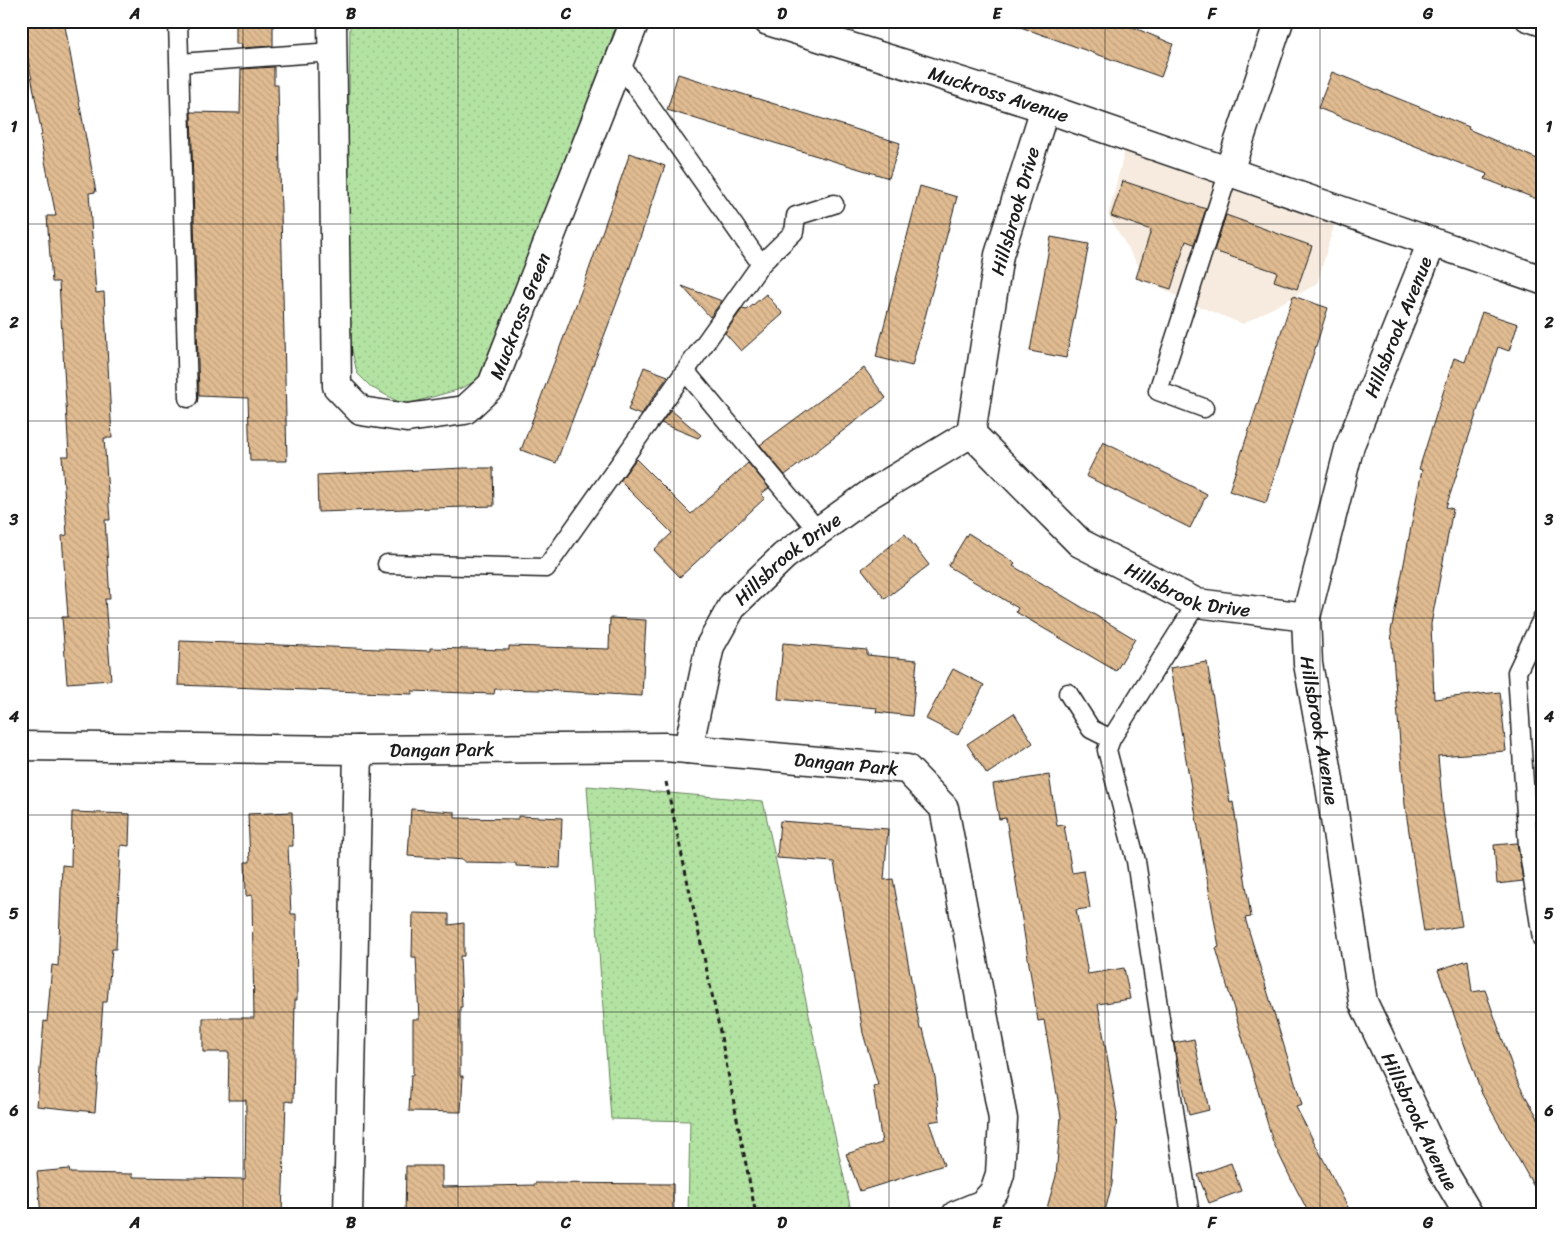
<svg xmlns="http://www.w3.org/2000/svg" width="1563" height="1236" viewBox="0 0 1563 1236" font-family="Sriracha,sans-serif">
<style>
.built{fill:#f6ebde}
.grass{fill:url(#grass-dots);stroke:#68805f}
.building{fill:url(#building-back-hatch);stroke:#1c1c1c}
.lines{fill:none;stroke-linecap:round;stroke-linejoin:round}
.service-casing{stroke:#1c1c1c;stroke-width:21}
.minor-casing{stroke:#1c1c1c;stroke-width:31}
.path{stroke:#1c1c1c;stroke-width:3;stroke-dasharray:5 4;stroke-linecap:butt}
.service{stroke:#fff;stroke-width:18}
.minor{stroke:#fff;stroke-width:28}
.grid{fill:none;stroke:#1c1c1c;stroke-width:1;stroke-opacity:0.55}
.labels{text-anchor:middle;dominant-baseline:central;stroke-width:4;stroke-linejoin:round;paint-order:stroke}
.street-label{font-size:19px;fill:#1c1c1c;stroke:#fff}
.neatline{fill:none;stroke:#1c1c1c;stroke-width:2}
.grid-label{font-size:16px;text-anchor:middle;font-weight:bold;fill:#1c1c1c}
</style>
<defs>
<pattern id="grass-dots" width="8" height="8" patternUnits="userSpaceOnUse" patternTransform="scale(1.25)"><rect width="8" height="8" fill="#b3e3a2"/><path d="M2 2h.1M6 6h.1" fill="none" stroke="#99c28b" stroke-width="1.8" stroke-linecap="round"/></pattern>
<pattern id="building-back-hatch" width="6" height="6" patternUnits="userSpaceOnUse" patternTransform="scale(1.25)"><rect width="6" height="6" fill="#e1bc92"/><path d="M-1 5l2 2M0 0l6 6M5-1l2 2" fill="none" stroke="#c0a17d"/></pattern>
</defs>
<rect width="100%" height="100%" fill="#fff"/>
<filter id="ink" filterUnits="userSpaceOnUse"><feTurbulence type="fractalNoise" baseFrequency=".02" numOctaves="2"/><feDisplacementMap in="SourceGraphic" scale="10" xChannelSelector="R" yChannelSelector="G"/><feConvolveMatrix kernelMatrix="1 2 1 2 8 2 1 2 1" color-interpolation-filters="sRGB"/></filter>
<g filter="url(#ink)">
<path class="built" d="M1125,150l211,69 -19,65 -74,40 -55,-22 -41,-22 -39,-65z"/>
<g class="grass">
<path d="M350,21h268l-125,339 -17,21 -19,9 -53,15 -33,-18 -14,-14 -11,-51z"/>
<path d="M587,786l176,15 89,414h-164l2,-94 -79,-2z"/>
</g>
<g class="building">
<path d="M21,21h43l32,171 -7,1 7,100 8,-1 8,146h-8l6,82h-5l5,79h-5l6,81 -44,3 -5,-66h6l-6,-81 5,-1 -5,-79h7l-10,-174h-7l-5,-66h9l-16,-80 2,-1z"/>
<path d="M236,21h37v25l-32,2 1,-4h-6z"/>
<path d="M1013,21h105l55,23 -12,33 -149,-53z"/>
<path d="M274,67v18h4l9,376h-37l-2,-63 -49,-2 -8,-284 49,1 1,-44z"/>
<path d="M1332,72l137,55 -1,2 74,32v40l-57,-22 2,-5 -169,-66z"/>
<path d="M678,74l222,69 -11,35 -222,-68z"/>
<path d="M630,153l35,13 -40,115 -69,182 -35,-13 64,-169z"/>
<path d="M1123,181l83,28 -12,35 -8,-3 -15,48 -35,-11 15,-48 -40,-14z"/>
<path d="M920,186l37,11 -45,169 -36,-9z"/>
<path d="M1226,215l86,31 -15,43 -23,-8 3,-9 -63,-21z"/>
<path d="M1051,237l38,7 -23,114 -36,-7z"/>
<path d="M682,286l40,15 -12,16z"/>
<path d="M766,294l17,20 -42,37 -16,-18 17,-24 5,1z"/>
<path d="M1293,296l35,12 -62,195 -37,-12z"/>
<path d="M1482,312l36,12 -9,27 -11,-4 -52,160 7,2 -22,115 3,75 66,-7 6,59 -68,5 5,56 19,114 -38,6 -19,-127 -14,-174 31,-161 -3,-1 35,-111 11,4z"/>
<path d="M644,367l24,9 -27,39 -13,-5z"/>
<path d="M864,368l22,30 -101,77 -25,-30z"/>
<path d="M671,410l30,25 -3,3 -37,-15z"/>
<path d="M1103,442l104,52 -17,34 -104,-52z"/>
<path d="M636,459l55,55 57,-51 21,25 -8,6 4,4 -85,79 -26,-27 18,-17 -52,-52z"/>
<path d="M464,468h29l1,38 -176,6 -1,-37z"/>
<path d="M968,533l47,30 -2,3 122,73 -19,32 -100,-59 2,-4 -70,-42z"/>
<path d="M905,534l24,31 -44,34 -23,-30z"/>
<path d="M610,618l36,2 -4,76 -102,-6 -45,-1 -1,5 -82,-3v3l-234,-9 2,-44 250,10v-3l79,2v-4l100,3z"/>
<path d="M783,643l84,7v5l50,5 -5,56 -36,-4 1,-4 -99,-9z"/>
<path d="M1207,662l23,141 3,-1 18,115 -6,1 57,187 -6,2 56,108h-42l-19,-36 -18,-37 -57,-194 3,-1 -49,-279z"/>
<path d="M953,669l31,16 -26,50 -32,-16z"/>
<path d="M1014,713l19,30 -46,31 -20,-30z"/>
<path d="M1049,775l8,51 7,-1 8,48 12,-2 6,37 -14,2 12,64 36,-6 6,31 -32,5 19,110 -5,70 -8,31h-59l11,-39 5,-59 -17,-97 -6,1 -32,-203 -7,1 -6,-35z"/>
<path d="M411,809l44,3v6l63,1v-3l44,2 -2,50 -44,-2v-3l-52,-1v-2l-56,-4z"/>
<path d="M72,812l58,2 -1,32 -8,-1 -5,104h-4l-5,53h-4l-8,110 -58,-6 7,-85 3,1 5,-57 6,1 4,-101 9,1z"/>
<path d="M292,812l1,34h-5l3,68h5l1,86h-2l-2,102 -7,-1 -4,114h-241l-4,-43 32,-3 1,4 63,1v3l112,2 1,-79h-18l1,-48h-26v-34h51l-2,-123 -6,1 -1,-34h5l-2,-48z"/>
<path d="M780,821l108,8 -4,51 9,-1 27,150h3l12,48 5,43 -11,2 15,43 -84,26 -14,-37 36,-11 -9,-57 5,-1 -15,-52 -29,-171 -57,-4z"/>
<path d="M1517,843l6,38 -26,3 -3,-39z"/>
<path d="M413,913l36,1v11l15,-2v33h-4l2,51h-2v69h3l-2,36 -52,-1 2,-36h2v-56h6l-3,-62h-4z"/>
<path d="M1468,960l4,32 13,-2 33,93 24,42v76l-60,-107 -44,-124z"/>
<path d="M1194,1039l15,71 -20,5 -15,-72z"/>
<path d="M1231,1163l10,28 -32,12 -11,-28z"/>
<path d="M406,1166h36v21l93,-2v-2l138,1v31h-268z"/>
</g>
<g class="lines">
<g class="service-casing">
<g id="service">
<path d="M178,21l10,377"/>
<path d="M1525,21l17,6"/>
<path d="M618,61l143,203"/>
<path d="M180,63l152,-11"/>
<path d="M686,372l132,159"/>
<path d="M1204,408l-46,-17 71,-220"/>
<path d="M387,564l159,4 215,-304 33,-32 2,-16 38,-12"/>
<path d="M1542,619l-25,53 11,174 14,93"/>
<path d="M1068,693l23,36 20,10"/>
<path d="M1190,1215l-54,-354 -29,-111 4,-11 86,-136"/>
</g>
</g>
<g class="minor-casing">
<g id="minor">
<path id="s1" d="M332,21l5,365 24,25 46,7 58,-8 27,-25 143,-364"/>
<path id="s2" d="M768,21l277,87 497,172"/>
<path id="s3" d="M1045,108l-46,147 -28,178 109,110 117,60 109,14"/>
<path d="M1229,171l50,-150"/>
<path id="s4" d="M1432,242l-82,203 -44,172 2,47 19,103 36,235 80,169 26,44"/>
<path id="s5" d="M21,746l337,4 307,-3 242,22 37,39 59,311 -3,55 -6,18 -11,12 -27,11"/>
<path id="s6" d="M688,749l22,-103 23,-41 51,-49 86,-62 101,-61"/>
<path d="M348,1215l10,-465"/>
</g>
</g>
<path class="path" d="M666,782l52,240 38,193"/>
<use href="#service" class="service"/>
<use href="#minor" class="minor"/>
</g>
</g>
<path class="grid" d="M243,21v1194M458,21v1194M674,21v1194M889,21v1194M1105,21v1194M1320,21v1194M21,224h1521M21,421h1521M21,618h1521M21,815h1521M21,1012h1521"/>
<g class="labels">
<g class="street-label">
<text stroke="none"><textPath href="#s2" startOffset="242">Muckross Avenue</textPath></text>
<text transform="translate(1015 211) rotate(-74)">Hillsbrook Drive</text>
<text stroke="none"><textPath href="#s1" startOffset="616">Muckross Green</textPath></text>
<text transform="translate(1398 327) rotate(-68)">Hillsbrook Avenue</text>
<text stroke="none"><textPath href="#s6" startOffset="224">Hillsbrook Drive</textPath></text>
<text stroke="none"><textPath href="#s3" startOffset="608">Hillsbrook Drive</textPath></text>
<text stroke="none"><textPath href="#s4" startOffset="511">Hillsbrook Avenue</textPath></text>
<text stroke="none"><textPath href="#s5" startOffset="421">Dangan Park</textPath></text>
<text stroke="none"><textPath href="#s5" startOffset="826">Dangan Park</textPath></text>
<text stroke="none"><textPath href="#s4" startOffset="918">Hillsbrook Avenue</textPath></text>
</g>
</g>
<rect width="1563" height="1236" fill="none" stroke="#fff" stroke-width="55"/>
<rect x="28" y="28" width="1508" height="1180" class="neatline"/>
<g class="grid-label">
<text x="135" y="19">A</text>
<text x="351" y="19">B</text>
<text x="566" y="19">C</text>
<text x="782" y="19">D</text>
<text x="997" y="19">E</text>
<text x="1212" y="19">F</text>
<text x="1428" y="19">G</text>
<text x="14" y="132">1</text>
<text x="1549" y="132">1</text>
<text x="14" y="328">2</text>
<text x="1549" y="328">2</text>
<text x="14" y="525">3</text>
<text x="1549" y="525">3</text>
<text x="14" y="722">4</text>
<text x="1549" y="722">4</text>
<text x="14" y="919">5</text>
<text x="1549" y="919">5</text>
<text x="14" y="1116">6</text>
<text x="1549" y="1116">6</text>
<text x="135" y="1228">A</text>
<text x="351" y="1228">B</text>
<text x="566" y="1228">C</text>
<text x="782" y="1228">D</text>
<text x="997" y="1228">E</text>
<text x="1212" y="1228">F</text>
<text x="1428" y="1228">G</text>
</g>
</svg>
